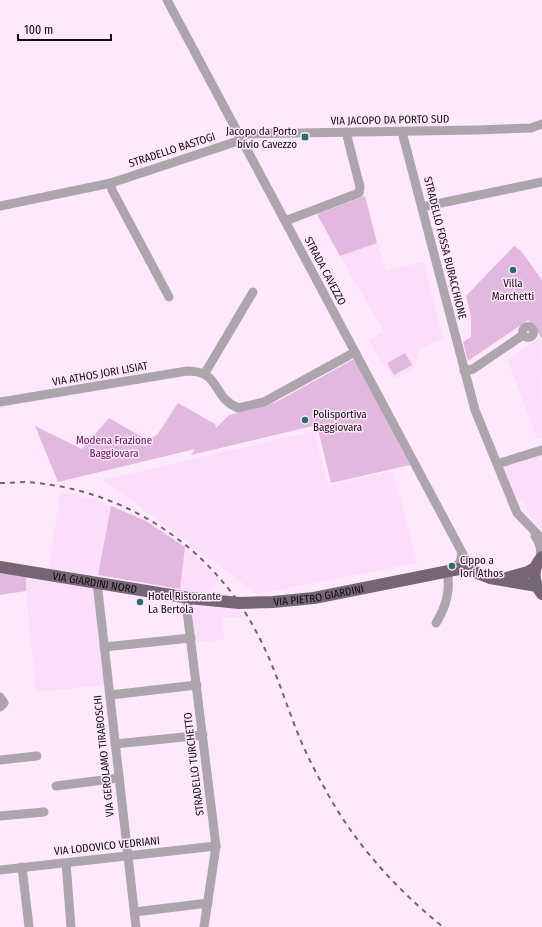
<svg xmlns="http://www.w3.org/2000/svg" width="542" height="927" viewBox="0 0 542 927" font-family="'Fira Sans Condensed',sans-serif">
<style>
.built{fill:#fbdef9}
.green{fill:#e2b8df}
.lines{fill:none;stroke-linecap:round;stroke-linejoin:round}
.minor{stroke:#aea4ad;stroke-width:9}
.major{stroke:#766675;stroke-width:12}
.rail{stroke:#726570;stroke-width:2;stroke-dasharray:5 5;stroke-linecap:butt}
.poi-dot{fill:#246f6c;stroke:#fee8fc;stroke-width:1.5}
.labels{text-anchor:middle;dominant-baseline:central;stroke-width:3;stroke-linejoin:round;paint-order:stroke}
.street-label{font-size:11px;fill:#120b11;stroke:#fee8fc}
.poi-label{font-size:11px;fill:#120b11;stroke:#fee8fc;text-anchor:start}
.park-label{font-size:11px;fill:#610e60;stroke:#fee8fc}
</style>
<rect width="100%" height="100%" fill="#fee8fc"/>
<g class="built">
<path d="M377,243l9,28 37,-9 20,76 -24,11 -4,18 -20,11 -3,-1 -7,-12 -2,1 -14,-26 15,-8 -44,-76z"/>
<path d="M541,337l1,101 -5,1 -29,-79z"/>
<path d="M314,431l14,54 65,-14 24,92 -160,31 -153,-114z"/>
<path d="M542,453v78l-13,-16 -6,-14 -5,2 -14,-34 1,-2z"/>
<path d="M61,491l35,9 15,6 -13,69 -50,-5z"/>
<path d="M185,547l34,32 -9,10v9l-31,-4z"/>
<path d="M24,573l69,12 13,100 -70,7z"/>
<path d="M193,601l44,5 6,11 -21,1 2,21 -29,4 -4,-32z"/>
</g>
<g class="green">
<path d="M365,196l12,47 -37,13 -23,-42z"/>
<path d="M514,246l7,5 21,29v58l-14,-18 -60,41 -5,-19 8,-5v-20l-5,-21z"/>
<path d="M405,353l7,12 -18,10 -7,-12z"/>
<path d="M354,359l56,106 -79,18 -14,-58 -126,30 4,-6 -137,33 -23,-56 47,23 27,-31 38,22 10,-5 21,-32 37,21 1,4 13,-13 37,-9 14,-6z"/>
<path d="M111,506l35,15 39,26 -5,42 -82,-14z"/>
<path d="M0,572l26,5v14l-26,4z"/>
</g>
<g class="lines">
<g class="minor">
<path d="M167,0l298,558 5,7 8,7"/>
<path d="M402,132l73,278 42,103 25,26"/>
<path d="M238,134l238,-4 55,-2 11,-4"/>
<path d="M111,183l1,7 57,107"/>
<path d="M0,206l111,-23 130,-43"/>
<path d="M422,207l120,-25"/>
<path d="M285,221l74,-28 1,-6 -14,-55"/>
<circle cx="528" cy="332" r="5.5"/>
<path d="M464,371l9,-2 50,-34"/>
<path d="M205,373l48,-81"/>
<path d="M0,402l187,-31c35,0 24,26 51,37l26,-6 91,-50"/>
<path d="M497,464l45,-14"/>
<path d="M535,536c6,8 6,14 5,24"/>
<path d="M97,582l39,345"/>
<path d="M189,598l-2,13 29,235 -12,81"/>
<path d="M436,623c10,-16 15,-33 11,-52l13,-8 2,-10"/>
<path d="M104,647l87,-9"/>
<path d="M110,695l87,-10"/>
<path d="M0,697l4,6 -4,4"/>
<path d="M115,744l88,-9"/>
<path d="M0,760l37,-4"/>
<path d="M56,786l63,-8"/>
<path d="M0,816l44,-4"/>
<path d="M66,863l5,64"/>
<path d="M22,867l7,60"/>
<path d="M0,870l216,-24"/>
<path d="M135,912l73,-9"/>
</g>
<g class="major">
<path d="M542,557c-11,12 -9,25 0,37"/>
<path id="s1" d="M0,567l189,31 50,5 34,-1 41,-4 145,-29 10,1 21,8 47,8"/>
<path d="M503,579l25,-7 7,-4"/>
</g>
<path class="rail" d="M0,483c12,0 25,-2 37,0 95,10 179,68 222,154 14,27 23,55 34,84 8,22 19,45 31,66 29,55 71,101 119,140"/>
</g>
<g class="poi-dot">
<rect x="301" y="133" width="8" height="8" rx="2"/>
<circle cx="513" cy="270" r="4"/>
<circle cx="305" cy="420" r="4"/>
<circle cx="452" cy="566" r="4"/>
<circle cx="140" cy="602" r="4"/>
</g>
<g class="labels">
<g class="street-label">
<text transform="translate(390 120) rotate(-1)">VIA JACOPO DA PORTO SUD</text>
<text transform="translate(172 150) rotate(-18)">STRADELLO BASTOGI</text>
<text transform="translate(445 248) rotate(76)">STRADELLO FOSSA BURACCHIONE</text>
<text transform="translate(325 271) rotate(62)">STRADA CAVEZZO</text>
<text transform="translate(100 374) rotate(-10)">VIA ATHOS JORI LISIAT</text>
<text stroke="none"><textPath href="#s1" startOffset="96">VIA GIARDINI NORD</textPath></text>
<text stroke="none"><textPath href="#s1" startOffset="322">VIA PIETRO GIARDINI</textPath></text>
<text transform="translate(104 756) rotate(-96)">VIA GEROLAMO TIRABOSCHI</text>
<text transform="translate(194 764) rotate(-97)">STRADELLO TURCHETTO</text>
<text transform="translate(107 846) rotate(-6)">VIA LODOVICO VEDRIANI</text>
</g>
<g class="poi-label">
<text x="297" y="131" text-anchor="end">Jacopo da Porto<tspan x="297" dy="13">bivio Cavezzo</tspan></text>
<text x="513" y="283" text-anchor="middle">Villa<tspan x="513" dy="13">Marchetti</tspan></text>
<text x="313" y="414">Polisportiva<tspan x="313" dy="13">Baggiovara</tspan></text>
<text x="460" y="560">Cippo a<tspan x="460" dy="13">Iori Athos</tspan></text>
<text x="148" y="596">Hotel Ristorante<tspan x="148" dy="13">La Bertola</tspan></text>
</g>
<g class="park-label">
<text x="114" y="440">Modena Frazione<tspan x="114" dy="13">Baggiovara</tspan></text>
</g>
</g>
<path d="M18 34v6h93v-6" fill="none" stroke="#120b11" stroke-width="2"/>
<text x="24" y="34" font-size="12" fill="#120b11" stroke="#fee8fc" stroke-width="3" paint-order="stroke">100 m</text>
</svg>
